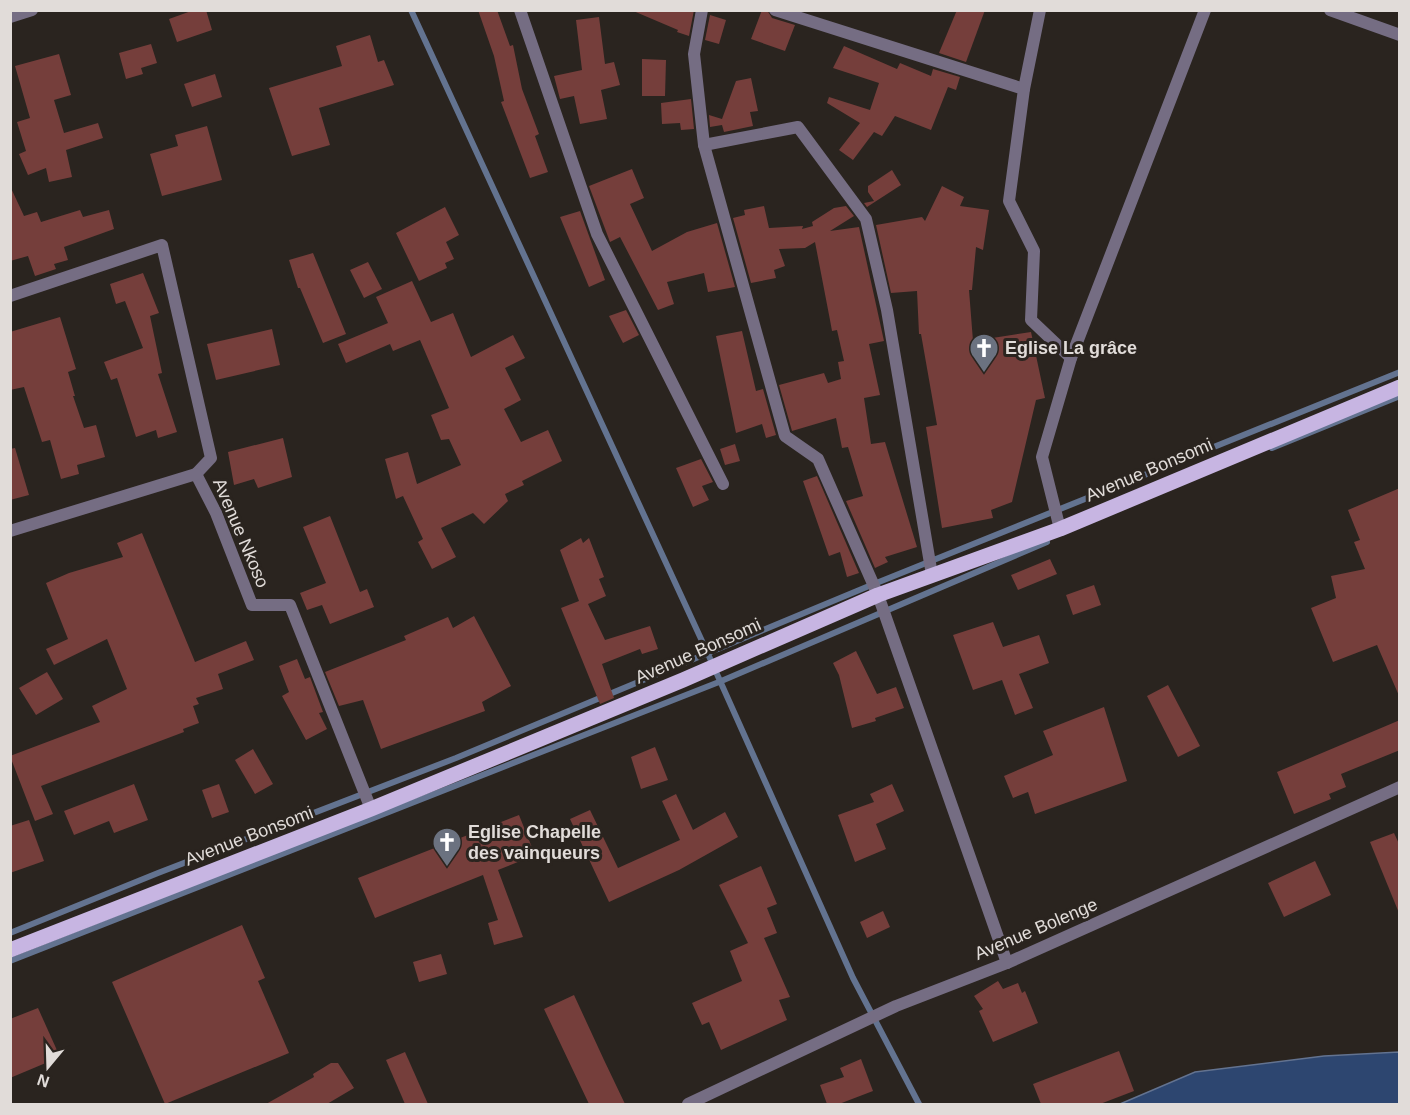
<svg xmlns="http://www.w3.org/2000/svg" width="1410" height="1115" viewBox="0 0 1410 1115" font-family="Arial,sans-serif">
<style>
.water{fill:#2d4670;stroke:#637390;stroke-width:1.5}
.lines{fill:none;stroke-linecap:round;stroke-linejoin:round}
.stream{stroke:#637390;stroke-width:6}
.building{fill:#753e3b}
.minor{stroke:#756d83;stroke-width:12}
.tertiary{stroke:#756d83;stroke-width:12}
.primary{stroke:#c7b5e2;stroke-width:15}
.labels{text-anchor:middle;dominant-baseline:central;stroke-width:6;stroke-linejoin:round;paint-order:stroke}
.poi-label{font-size:18px;font-weight:bold;fill:#e1dcd9;stroke:#2a241f;text-anchor:start}
.street-label{font-size:18px;fill:#e1dcd9;stroke:#2a241f}
</style>
<rect width="100%" height="100%" fill="#2a241f"/>
<path class="water" d="M1399,1052v52h-279l75,-32 129,-16z"/>
<g class="lines">
<g class="stream">
<path d="M411,10l297,644 145,324 66,126"/>
<path d="M1272,448l128,-52"/>
<path d="M10,933l148,-60 298,-115 413,-172 531,-214"/>
<path d="M10,961l709,-279 328,-140"/>
</g>
</g>
<g class="building">
<path d="M194,10h12l6,20 -35,12 -8,-23z"/>
<path d="M478,10h19l13,36 3,-1 9,44 17,45 -4,2 13,36 -18,6 -29,-76 3,-1 -10,-45z"/>
<path d="M631,10h63l-5,26 -12,-4 1,-2z"/>
<path d="M762,10h5l5,8 23,7 -10,26 -34,-12z"/>
<path d="M957,10h28l-19,52 -27,-9z"/>
<path d="M710,15l16,5 -7,24 -14,-4z"/>
<path d="M599,17l6,47 9,-2 6,23 -19,5 6,29 -27,5 -6,-28 -14,3 -6,-23 28,-6 -6,-50z"/>
<path d="M370,35l8,27 6,-2 10,25 -75,23 11,37 -38,11 -23,-68 73,-22 -6,-20z"/>
<path d="M151,44l6,19 -16,5 2,6 -17,5 -7,-26z"/>
<path d="M844,46l53,23 3,-6 31,13 2,-7 27,8 -4,13 -8,-3 -17,43 -36,-14 -13,20 -8,-4 -21,28 -14,-10 21,-27 -33,-20 2,-6 41,13 9,-27 -46,-15z"/>
<path d="M59,54l12,41 -17,5 10,33 34,-10 5,15 -37,12 6,27 -23,5 -3,-14 -18,7 -9,-21 7,-3 -9,-29 13,-4 -15,-52z"/>
<path d="M642,59l24,1 -1,36h-23z"/>
<path d="M215,74l7,23 -30,10 -8,-23z"/>
<path d="M751,78l7,33 -8,1 3,14 -29,6 -2,-7 -12,2 -1,-12 13,4 14,-38z"/>
<path d="M691,99l3,30 -13,1 -1,-7 -18,1 -1,-21z"/>
<path d="M207,126l15,54 -60,16 -12,-42 28,-8 -3,-11z"/>
<path d="M632,169l12,29 -14,6 22,47 35,-19 30,-9 18,64 -27,5 -4,-19 -37,9 7,22 -16,6 -38,-73 -10,5 -21,-56z"/>
<path d="M892,170l9,15 -34,22 -3,-4 10,-2 -6,-9v-6z"/>
<path d="M10,186l14,30 13,-4 4,10 39,-12 3,7 26,-7 5,19 -50,18 4,13 -14,4 2,5 -21,7 -7,-20 -18,5z"/>
<path d="M942,186l22,11 -4,9 29,4 -6,40 -7,-3 -4,43h-3l4,51 58,-9 14,66 -9,2 -24,102 -21,8 2,8 -51,10 -16,-101 11,-2 -16,-91h-2l-2,-43 -26,2 -15,-68 46,-8 3,4z"/>
<path d="M764,206l5,22 34,-2 -1,3 11,-3 -1,-4 22,-14 12,-2 8,10 -24,15 29,-4 25,114 -15,3 11,51 -16,3 7,46 14,-2 32,105 -32,10 3,5 -13,6 -29,-67 17,-5 -15,-49 -6,1 -6,-30 -44,13 -13,-46 45,-12 4,10 13,-4 -3,-17 6,-1 -7,-31 -5,1 -2,-11 -15,-78 -10,6 -26,1 6,17 -11,4 2,8 -25,5 -18,-65 12,-3 -1,-5z"/>
<path d="M445,207l14,28 -13,7 8,17 -9,4 2,5 -28,13 -23,-48z"/>
<path d="M580,211l25,69 -16,7 -29,-70z"/>
<path d="M313,253l33,81 -23,9 -23,-55h-2l-9,-28z"/>
<path d="M368,262l14,27 -18,9 -14,-28z"/>
<path d="M143,273l16,40 -9,3 12,57 -4,1 19,58 -19,6 -2,-8 -20,7 -19,-59 -6,2 -7,-18 39,-14 -18,-47 -9,3 -6,-20z"/>
<path d="M412,281l19,41 22,-9 18,44 42,-22 12,23 -20,10 16,32 -17,9 17,33 27,-12 14,31 -40,20 2,4 -19,9 3,7 -24,23 -11,-11 -32,15 15,29 -24,12 -14,-27 5,-3 -20,-43 -7,3 -11,-40 23,-7 9,32 44,-19 -12,-26 -8,1 -10,-25 18,-7 -29,-68 -27,11 -3,-7 -44,19 -8,-19 50,-21 -12,-26z"/>
<path d="M626,310l13,25 -16,8 -14,-27z"/>
<path d="M60,317l16,52 -8,3 7,24h-2l11,32 12,-3 9,32 -28,8 2,9 -18,5 -11,-39 -8,2 -18,-55 -14,3v-58z"/>
<path d="M272,329l8,36 -64,15 -9,-36z"/>
<path d="M742,331l14,60 7,-2 13,46 -10,3 -4,-14 -26,9 -20,-97z"/>
<path d="M283,438l9,39 -34,11 -4,-9 -20,6 -6,-33z"/>
<path d="M735,444l5,17 -15,4 -5,-16z"/>
<path d="M15,448l14,47 -19,5v-51z"/>
<path d="M701,459l12,23 -11,4 7,14 -16,7 -17,-39z"/>
<path d="M817,476l42,97 -12,4 -7,-25 -11,4 -26,-75z"/>
<path d="M1400,488v210l-23,-53 -44,17 -22,-54 25,-10 -5,-22 34,-7 -11,-27 6,-2 -12,-30z"/>
<path d="M330,516l30,76 7,-3 7,18 -44,17 -8,-19 -15,5 -7,-17 26,-10 -23,-56z"/>
<path d="M142,533l53,129 51,-21 8,19 -36,14 5,15 -27,9 3,6 -6,2 6,17 -16,6 1,3 -143,54 12,28 -18,7 -25,-65 90,-34 -8,-16 35,-17 -20,-50 -53,26 -8,-16 22,-10 -22,-56 23,-10 54,-16 -6,-14z"/>
<path d="M581,538l2,5 6,-5 15,39 -5,2 7,17 -18,8 17,36 45,-14 8,23 -16,5 -2,-5 -38,15 12,34 -14,6 -39,-96 18,-7 -19,-51z"/>
<path d="M1050,559l7,15 -39,16 -7,-15z"/>
<path d="M1094,585l7,20 -28,10 -7,-20z"/>
<path d="M474,616l37,70 -29,16 3,9 -104,38 -18,-49 -24,6 -14,-34 81,-32 -2,-4 44,-19 5,11z"/>
<path d="M993,622l10,25 36,-12 10,28 -30,11 14,34 -18,7 -13,-35 -29,10 -20,-55z"/>
<path d="M856,651l21,43 19,-7 8,21 -29,10 1,3 -24,7 -13,-53 -6,-12z"/>
<path d="M297,659l8,20 5,-2 13,35 -4,1 8,16 -21,11 -24,-44 7,-4 -10,-26z"/>
<path d="M47,672l16,27 -27,16 -17,-27z"/>
<path d="M1168,685l32,61 -22,11 -31,-61z"/>
<path d="M1104,707l23,74 -92,33 -7,-22 -15,6 -9,-22 49,-21 -10,-24z"/>
<path d="M1400,720v30l-59,24 5,13 -17,7 2,5 -37,15 -17,-42z"/>
<path d="M655,747l13,33 -27,9 -10,-32z"/>
<path d="M253,749l20,35 -18,10 -20,-34z"/>
<path d="M134,784l14,36 -34,13 -5,-12 -35,14 -10,-24z"/>
<path d="M219,784l10,28 -17,6 -10,-28z"/>
<path d="M892,784l12,27 -28,13 10,25 -31,13 -17,-47 36,-13 -4,-8z"/>
<path d="M676,794l17,36 32,-18 13,25 -59,33 -70,32 -39,-83 20,-9 28,58 62,-28 -18,-39z"/>
<path d="M519,815l16,40 -37,15 25,67 -29,8 -6,-22 10,-3 -15,-45 -108,43 -17,-40z"/>
<path d="M29,820l15,41 -34,12v-47z"/>
<path d="M1394,833l6,13 -1,67 -29,-71z"/>
<path d="M1315,861l16,34 -47,22 -16,-34z"/>
<path d="M761,866l16,38 -10,4 10,25 -13,5 26,59 -11,3 8,20 -66,30 -12,-28 -7,3 -10,-22 50,-22 -12,-30 18,-8 -29,-58z"/>
<path d="M883,911l7,16 -23,11 -7,-16z"/>
<path d="M242,925l23,53 -7,3 31,72 -124,51 -53,-122z"/>
<path d="M441,954l6,20 -28,8 -6,-20z"/>
<path d="M998,981l5,8 15,-6 4,10 3,-2 13,32 -45,19 -14,-31 4,-2 -9,-13z"/>
<path d="M574,995l30,65 21,44h-36l-45,-95z"/>
<path d="M38,1008l22,49 -50,21v-59z"/>
<path d="M1119,1051l15,40 -34,13h-59l-8,-20z"/>
<path d="M405,1052l23,52h-23l-19,-44z"/>
<path d="M861,1059l12,32 -34,13h-12l-7,-19 24,-8 -4,-9z"/>
<path d="M331,1063h7l16,25 -27,16h-61l48,-27 -1,-3z"/>
</g>
<g class="lines">
<g class="minor">
<path d="M520,10l77,224 126,250"/>
<path d="M702,10l-8,44 10,91 81,291 33,23 60,136 129,368"/>
<path d="M775,10l249,79"/>
<path d="M1040,10l-16,79 -15,112 25,50 -3,69 40,38"/>
<path d="M1330,10l70,25"/>
<path d="M10,17l22,-7"/>
<path d="M704,145l94,-18 68,92 21,91 45,265"/>
<path d="M10,296l152,-51 49,213 -15,16"/>
<path d="M196,474l20,39 36,92h38l81,204"/>
<path d="M1060,529l-18,-72 29,-99 134,-348"/>
<path d="M10,531l186,-57"/>
</g>
<path class="tertiary" d="M688,1104l208,-98 111,-43 393,-176"/>
<path class="primary" d="M10,950l361,-141 312,-129 195,-85 182,-66 340,-142"/>
</g>
<defs>
<g id="church-pin" transform="scale(1.5)"><path d="M0 17L-7.5 6A9.5 9.5 0 1 1 7.5 6Z" fill="#6b7280" stroke="#2a241f"/><path d="M-1.2-6h2.4v3.5h3.3v2.4h-3.3V6h-2.4V-.1h-3.3v-2.4h3.3Z" fill="#fff"/></g>
</defs>
<g fill-rule="evenodd">
<use href="#church-pin" x="984" y="348"/>
<use href="#church-pin" x="447" y="842"/>
</g>
<g class="labels">
<g class="poi-label">
<text x="1005" y="348">Eglise La grâce</text>
<text x="468" y="832">Eglise Chapelle<tspan x="468" dy="21">des vainqueurs</tspan></text>
</g>
<g class="street-label">
<text transform="translate(1149 470) rotate(-23)">Avenue Bonsomi</text>
<text transform="translate(241 533) rotate(67)">Avenue Nkoso</text>
<text transform="translate(698 651) rotate(-24)">Avenue Bonsomi</text>
<text transform="translate(249 836) rotate(-21)">Avenue Bonsomi</text>
<text transform="translate(1036 929) rotate(-23)">Avenue Bolenge</text>
</g>
</g>
<rect width="1410" height="1115" fill="none" stroke="#e1dcd9" stroke-width="24"/>
<g transform="translate(48 1067) rotate(199)" stroke="#2a241f" stroke-width="4.5" paint-order="stroke">
<path d="M0-4.5L10 22L0 15L-10 22Z" fill="#e1dcd9"/>
<text y="-9" font-size="16" font-weight="bold" text-anchor="middle" fill="#e1dcd9">N</text>
</g>
</svg>
